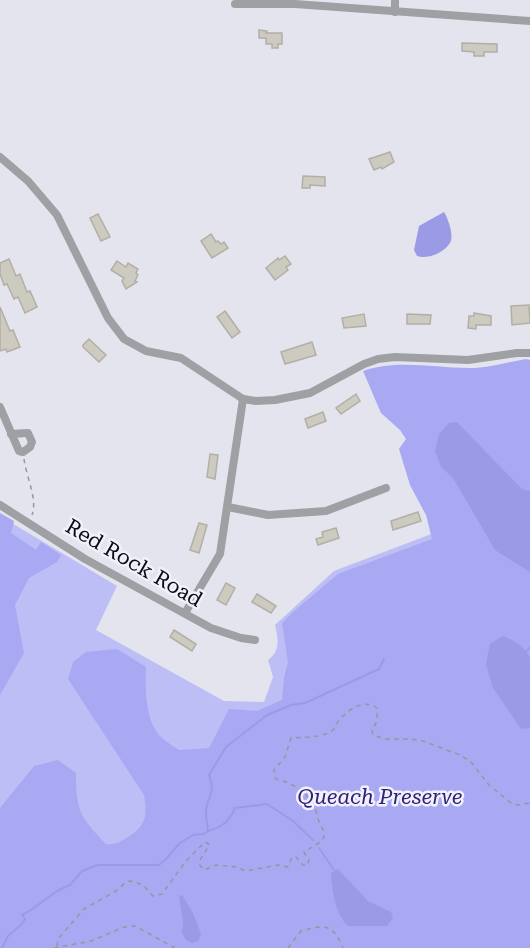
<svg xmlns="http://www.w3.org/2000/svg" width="530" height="948" viewBox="0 0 530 948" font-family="'Roboto Serif',serif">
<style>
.green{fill:#bdbef5}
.forest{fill:#a8a8f3}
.water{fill:#9b9be5}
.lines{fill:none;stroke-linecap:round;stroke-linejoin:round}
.stream{stroke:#9b9be5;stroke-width:2}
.building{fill:#cdcabf;stroke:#b3afa6;stroke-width:1.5}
.path{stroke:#96979e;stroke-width:1.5;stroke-dasharray:4.5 4.5;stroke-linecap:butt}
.street{stroke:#9fa0a4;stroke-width:8}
.labels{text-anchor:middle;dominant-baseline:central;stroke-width:5;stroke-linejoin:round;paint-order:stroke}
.street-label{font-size:21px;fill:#0b0b0e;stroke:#f0f1fc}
.park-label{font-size:21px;font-style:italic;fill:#302176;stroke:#f0f1fc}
</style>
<rect width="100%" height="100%" fill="#e3e4ee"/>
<path class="green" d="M0,516l117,70 -21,44 128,71 40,1 9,-25 -5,-17c13,-9 10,-22 7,-35l59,-54 100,-38 96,415h-530z"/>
<g class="forest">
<path d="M526,359l4,1v588h-530v-140l34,-42 24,-6 18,13c0,38 4,44 30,71 9,1 14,-2 22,-7 19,-12 19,-22 16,-42l-76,-116 5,-17 13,-10 31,-3 29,18c-1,20 -1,53 14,69 5,5 13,10 19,14l30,-2 20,-39 28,2 25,-11 2,-22 4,-16 -6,-39 11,-11 45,-38 94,-35 -6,-24 -16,-30 -11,-36 7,-10 -6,-9 -19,-17 -18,-42c35,-12 70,-3 107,-3 18,0 38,-6 56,-9z"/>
<path d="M0,513l14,8 -3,12 25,17 5,-8 20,13 -4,7 -28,16 -14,27 9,48 -24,42z"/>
</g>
<g class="water">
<path d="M444,212c4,6 9,21 7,29 -5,11 -23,19 -34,15l-3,-6 5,-24z"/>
<path d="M457,422l65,67 8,2v81l-35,-22 -42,-72 -12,-11 -6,-16 4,-17 10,-11z"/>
<path d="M503,636c12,5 22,10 27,22v70l-9,1 -28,-41 -7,-24 4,-20z"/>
<path d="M338,869l30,32 23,11 2,6 -6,8h-39c-13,-12 -16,-36 -17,-53z"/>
<path d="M182,895l11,18 8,21 -3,7 -6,2 -6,-3 -4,-7 1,-11 -4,-26z"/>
</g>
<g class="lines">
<g class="stream">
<path d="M527,651l3,-4"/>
<path d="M208,831c14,-4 21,-9 27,-23l32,-4 26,17 20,19"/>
<path d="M319,848l15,22"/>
<path d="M2,948l6,-12 14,-12 3,-5 -3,-4 6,-3 29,-21 13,-6 12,-14 16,-6h61l8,-7 13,-15 13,-8 11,-1 4,-3c0,-6 -3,-14 -2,-21 2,-16 10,-15 3,-35l17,-28 41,-32 24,-10 14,-2 74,-34 5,-10"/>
</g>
</g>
<g class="building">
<path d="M259,30l8,1 -1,2h16v11h-4v4h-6v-4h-6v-6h-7z"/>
<path d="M462,43l35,1v8h-13v4h-10v-4l-12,-1z"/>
<path d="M390,152l4,10 -12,7 -1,-2 -7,3 -5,-11z"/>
<path d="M303,176l22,1v9l-15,-1v3h-8z"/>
<path d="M98,214l12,23 -9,4 -11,-23z"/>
<path d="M211,234l5,8 2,-1 3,3 3,-2 4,6 -16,10 -11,-17z"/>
<path d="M285,256l6,8 -5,3 2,3 -13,10 -9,-12 12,-10 1,2z"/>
<path d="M9,259l7,17 4,-2 7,18 3,-1 7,16 -12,6 -7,-16 -4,2 -7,-15 -3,1 -4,-11v-11z"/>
<path d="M117,261l9,6 2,-4 10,6 -2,4 2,2 -3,6 2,1 -11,7 -4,-8 2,-3 -13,-8z"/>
<path d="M529,305l1,18 -18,2 -1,-19z"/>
<path d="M0,307l10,24 3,-1 7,17 -13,5 -1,-3 -6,2z"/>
<path d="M225,311l15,21 -8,6 -15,-21z"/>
<path d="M474,313l17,3v9h-15v4l-8,-1 1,-12h5z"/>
<path d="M364,314l2,12 -22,2 -2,-10z"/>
<path d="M407,314l24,1 -1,9h-23z"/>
<path d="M89,339l17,16 -7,7 -16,-15v-2z"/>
<path d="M312,342l4,13 -31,9 -4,-12z"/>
<path d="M356,394l4,7 -19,13 -5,-6z"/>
<path d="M323,412l3,9 -18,7 -3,-9z"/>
<path d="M210,454l8,1 -3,24 -8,-2z"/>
<path d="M418,512l3,9 -28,9 -2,-9z"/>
<path d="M199,523l8,2 -8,28 -9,-3z"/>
<path d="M336,528l3,10 -21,7 -2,-6 7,-2 -1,-5z"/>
<path d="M226,583l9,5 -9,17 -9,-5z"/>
<path d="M257,594l19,12 -5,7 -19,-11z"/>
<path d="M174,630l22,14 -4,7 -22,-14z"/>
</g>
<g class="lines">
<g class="path">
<path d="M24,459c2,17 14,41 8,56"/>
<path d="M57,946l1,-7 26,-30 32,-18 10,-9 5,-1 12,4 10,11 9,-2 24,-33 19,-19 4,2c-1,6 -8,11 -10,20l5,6 12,-5 20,2 10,4 32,-6 10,2 4,-10h4l7,8 4,1 2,-6 -5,-8 18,-11c4,-8 2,-10 -2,-17 -3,-6 -3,-13 -6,-18 -8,-15 -22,-23 -38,-27l-2,-4v-5l11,-13 6,-19c11,-1 26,0 37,-5 8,-3 7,-9 12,-14 10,-11 24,-20 37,-11v13l-5,9 1,5 12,4h25l13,2 37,14 11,7 18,23 22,18 6,2 13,-2"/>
<path d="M54,948l37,-7 33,-14 11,-1 40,22"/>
<path d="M288,948l13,-17c25,-7 32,-7 42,17"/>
</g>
<g class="street">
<path d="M395,0v12"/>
<path d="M235,4h60l235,17"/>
<path d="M0,157l28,24 29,34 51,103 16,21 22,12 35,7 62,41 13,2 19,-1 35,-7 54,-29 14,-5 17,-2 73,3 49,-7h13"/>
<path d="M0,407l19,44 4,1 7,-5 2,-5 -4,-9 -17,1"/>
<path d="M0,505l85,54 126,69 30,10 14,2"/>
<path d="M228,507l40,8 58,-4 60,-23"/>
<path d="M185,613l35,-59 23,-155"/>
</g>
</g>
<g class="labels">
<g class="street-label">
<text transform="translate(134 563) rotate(30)">Red Rock Road</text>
</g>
<g class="park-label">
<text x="380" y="797">Queach Preserve</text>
</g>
</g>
</svg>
